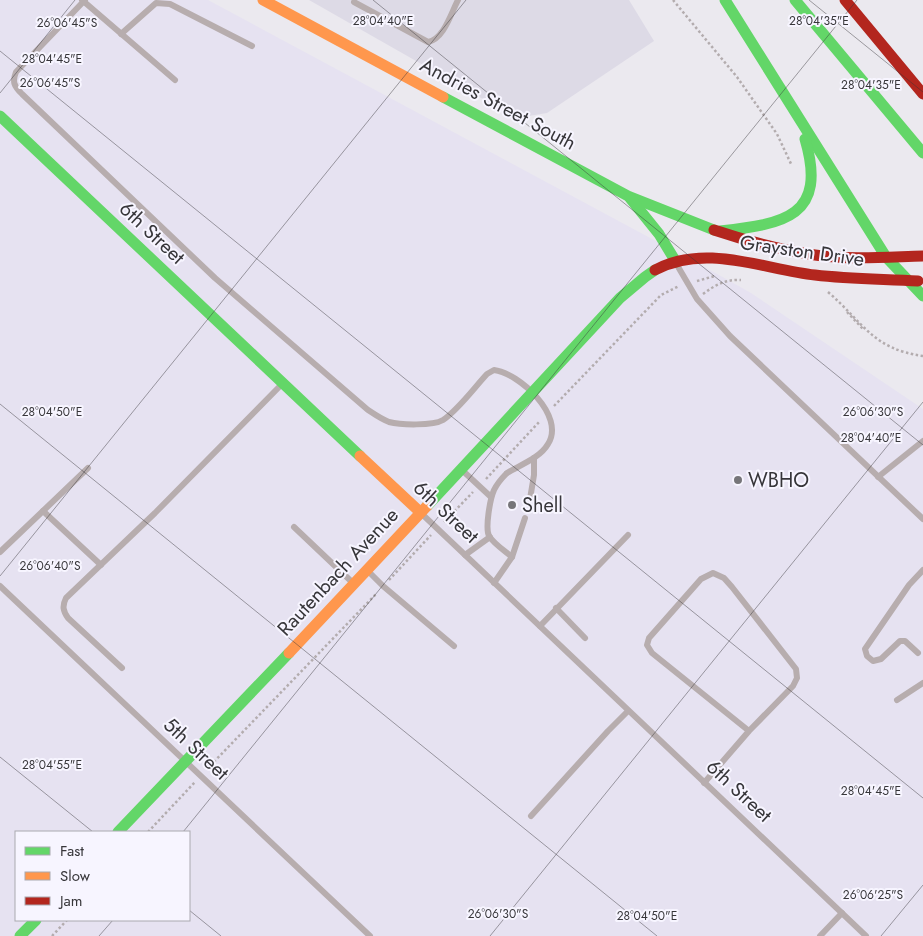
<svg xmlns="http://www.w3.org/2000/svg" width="923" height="936" viewBox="0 0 923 936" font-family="Jost,sans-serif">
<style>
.built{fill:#dddae6}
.industrial{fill:#e6e2f1;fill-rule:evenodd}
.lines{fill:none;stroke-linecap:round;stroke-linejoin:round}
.path{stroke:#b3acae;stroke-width:2.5;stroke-dasharray:2.5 2.5;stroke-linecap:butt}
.lane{stroke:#b7adae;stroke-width:6}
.fast{stroke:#63d668;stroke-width:11}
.slow{stroke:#ff974d;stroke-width:11}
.jam{stroke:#b3261e;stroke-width:11}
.ticks{fill:none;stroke:#37363a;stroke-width:1;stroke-opacity:0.45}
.poi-dot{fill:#767579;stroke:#f7f5ff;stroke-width:2}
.labels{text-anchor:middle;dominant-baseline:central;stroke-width:4;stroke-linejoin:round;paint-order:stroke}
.street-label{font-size:20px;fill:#37363a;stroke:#f7f5ff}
.poi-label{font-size:20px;fill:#37363a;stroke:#f7f5ff;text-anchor:start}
.ticks-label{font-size:12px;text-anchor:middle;fill:#37363a;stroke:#f7f5ff;stroke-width:4;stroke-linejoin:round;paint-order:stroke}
</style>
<rect width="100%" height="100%" fill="#ebe9ef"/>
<path class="built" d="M309,0h320l25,41 -107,72 -31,5z"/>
<path class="industrial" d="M0,0h208l511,275 32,18 172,116v527h-923zM16,832h173v88h-173z"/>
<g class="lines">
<g class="path">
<path d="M673,0l64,77 40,57 15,32"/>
<path d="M697,281l18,-5"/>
<path d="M828,292c35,30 44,57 95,64"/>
<path d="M703,294c12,-9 23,-15 38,-14"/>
<path d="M847,312l17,18"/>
<path d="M554,406l107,-111 18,-9"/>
<path d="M486,479l54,-58"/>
<path d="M444,522l29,-30"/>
<path d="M389,580l42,-45"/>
<path d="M207,769l170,-176"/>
<path d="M148,832l47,-50"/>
<path d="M52,936l15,-16"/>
</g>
<g class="lane">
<path d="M82,0l93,80"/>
<path d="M85,0l-69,72c-4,10 -2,14 6,22l193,184 153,132c6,4 13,9 21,12 11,3 44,4 54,-2 15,-10 31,-32 44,-46l7,-4c25,3 72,46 54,74 -8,14 -28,21 -41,29"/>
<path d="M354,2l74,40c16,-3 23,-29 30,-42"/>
<path d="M121,34l35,-31 14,1 82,42"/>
<path d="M677,265l20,34 33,37 193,183"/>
<path d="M463,471l28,26"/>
<path d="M506,474c-5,5 -9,10 -12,16 -4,9 -9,38 -5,46 5,8 16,15 23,21"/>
<path d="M878,477l45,-36"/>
<path d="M530,499l4,-24v-17"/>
<path d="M43,511l45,-43"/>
<path d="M423,515l443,421"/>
<path d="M294,527l59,56"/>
<path d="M0,552l43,-41 58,54"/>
<path d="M465,555l25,-18"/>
<path d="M370,573l13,13 71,60"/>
<path d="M494,583l18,-26 13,-39"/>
<path d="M0,586l370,350"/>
<path d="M556,608l29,30"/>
<path d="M540,626l88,-91"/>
<path d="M918,653l-13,-12h-5l-19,18 -8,2 -6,-5 -2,-7 44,-64 14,-15"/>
<path d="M122,668l-54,-50c-5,-7 -6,-12 -2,-20l89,-85 127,-129"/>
<path d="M897,700l26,-17"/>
<path d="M704,783l45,-52 -97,-78 -5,-8 2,-7 52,-59 12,-6 11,5 8,9 64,82 1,9 -4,8 -44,45"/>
<path d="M531,816l77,-85 20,-20"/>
<path d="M820,936l22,-23"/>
</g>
<g class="fast">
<path d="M725,0l161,257 37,39"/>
<path d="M795,0l128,153"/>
<path d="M443,97l185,99 86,34"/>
<path d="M0,116l360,340"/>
<path d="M630,198l29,36 17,28"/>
<path d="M720,231c64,-7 108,-14 85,-92"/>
<path d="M427,506l193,-208 25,-21 10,-7"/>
<path d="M118,832l171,-179"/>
<path d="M20,936l16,-16"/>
</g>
<g class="slow">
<path d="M263,0l180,97"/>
<path d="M360,456l60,56"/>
<path d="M289,653l138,-147"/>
</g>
<g class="jam">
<path d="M845,0l78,94"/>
<path d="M714,230c33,11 67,20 101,25 36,5 72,2 108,1"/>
<path d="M655,270c50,-27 108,-1 160,5 34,4 69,4 103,6"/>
</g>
</g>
<path class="ticks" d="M373,0l550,445M809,0l114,92M0,51l923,747M0,93l75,-93M0,404l657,532M0,576l466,-576M0,757l93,75M183,832l674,-832M189,910l32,26M99,936l14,-16M490,936l433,-534M881,936l42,-51"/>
<g class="poi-dot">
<circle cx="738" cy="480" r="5"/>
<circle cx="512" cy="505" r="5"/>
</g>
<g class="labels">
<g class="street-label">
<text transform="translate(498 104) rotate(28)">Andries Street South</text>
<text transform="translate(152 233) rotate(43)">6th Street</text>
<text transform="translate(802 251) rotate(8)">Grayston Drive</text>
<text transform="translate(446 512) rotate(43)">6th Street</text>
<text transform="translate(338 572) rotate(-47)">Rautenbach Avenue</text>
<text transform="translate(196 749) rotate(43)">5th Street</text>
<text transform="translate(739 791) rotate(43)">6th Street</text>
</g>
<g class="poi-label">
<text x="748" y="480">WBHO</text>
<text x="522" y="505">Shell</text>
</g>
</g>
<g class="ticks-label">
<text x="819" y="25">28°04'35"E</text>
<text x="383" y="25">28°04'40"E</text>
<text x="67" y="27">26°06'45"S</text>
<text x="52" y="63">28°04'45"E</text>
<text x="50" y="87">26°06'45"S</text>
<text x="871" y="89">28°04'35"E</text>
<text x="873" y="416">26°06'30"S</text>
<text x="52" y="416">28°04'50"E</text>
<text x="871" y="442">28°04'40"E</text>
<text x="50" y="570">26°06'40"S</text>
<text x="52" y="769">28°04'55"E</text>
<text x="871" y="795">28°04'45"E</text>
<text x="873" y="899">26°06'25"S</text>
<text x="498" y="918">26°06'30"S</text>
<text x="647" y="920">28°04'50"E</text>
</g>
<rect x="15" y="831" width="175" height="90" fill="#f7f5ff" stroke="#aaa9b0"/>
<rect x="25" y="847" width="25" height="8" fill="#63d668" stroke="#aaa9b0"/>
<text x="60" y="856" font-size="15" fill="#37363a">Fast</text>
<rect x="25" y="872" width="25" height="8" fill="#ff974d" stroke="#aaa9b0"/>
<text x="60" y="881" font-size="15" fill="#37363a">Slow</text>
<rect x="25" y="897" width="25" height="8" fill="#b3261e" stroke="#aaa9b0"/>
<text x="60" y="906" font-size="15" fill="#37363a">Jam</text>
</svg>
